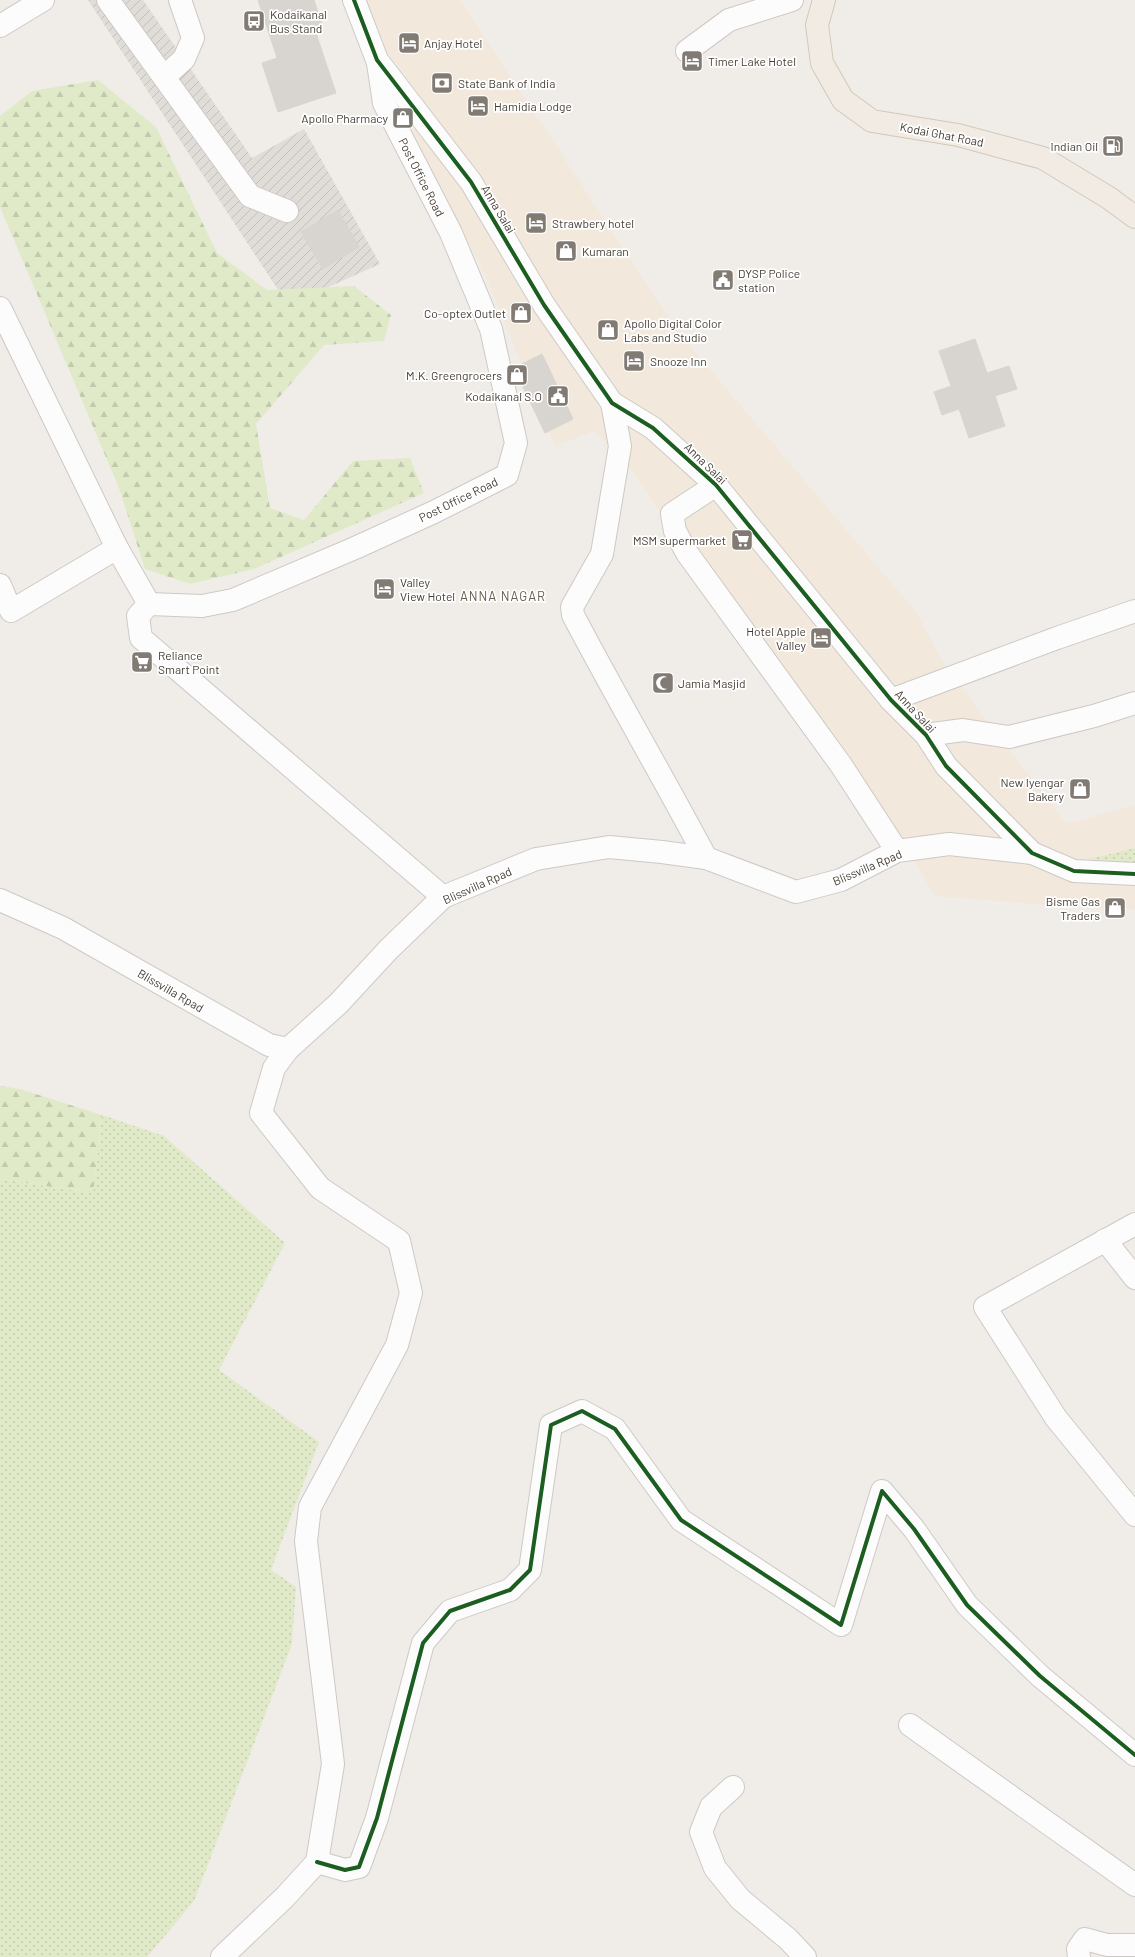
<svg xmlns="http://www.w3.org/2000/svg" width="1135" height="1957" viewBox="0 0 1135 1957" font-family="Barlow,sans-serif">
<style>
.commercial{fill:#f3e8dc}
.industrial{fill:url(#industrial-furrows)}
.grass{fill:url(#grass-dots)}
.forest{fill:url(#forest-firs)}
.building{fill:#d8d5d0;stroke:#d8d4cf}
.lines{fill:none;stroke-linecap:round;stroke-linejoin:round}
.minor-casing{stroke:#cdc9c5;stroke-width:24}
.major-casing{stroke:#d2c8b7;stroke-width:24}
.minor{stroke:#fdfcfc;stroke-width:22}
.major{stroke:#f1ebe3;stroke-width:22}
.cycleway-casing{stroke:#fff;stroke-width:6}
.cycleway{stroke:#1b5e20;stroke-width:4}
.labels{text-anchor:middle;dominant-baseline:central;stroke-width:3.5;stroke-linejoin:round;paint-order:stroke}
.poi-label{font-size:12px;fill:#463e35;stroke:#fff;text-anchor:start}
.street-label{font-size:12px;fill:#463e35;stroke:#fff}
.neighbourhood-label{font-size:13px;letter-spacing:1px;fill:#695b4d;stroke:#fff}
</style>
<defs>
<pattern id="industrial-furrows" width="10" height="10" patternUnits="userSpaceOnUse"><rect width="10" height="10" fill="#e0dcd7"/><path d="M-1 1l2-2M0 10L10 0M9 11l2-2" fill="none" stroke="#c2beb9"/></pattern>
<pattern id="grass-dots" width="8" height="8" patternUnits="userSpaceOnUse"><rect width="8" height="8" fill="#e0eac9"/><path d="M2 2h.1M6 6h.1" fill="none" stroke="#c2caad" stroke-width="1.8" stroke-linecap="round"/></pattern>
<pattern id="forest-firs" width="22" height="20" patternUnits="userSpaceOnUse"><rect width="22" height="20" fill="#e0eac9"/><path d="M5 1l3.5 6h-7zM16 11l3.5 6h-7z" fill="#c2caad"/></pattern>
</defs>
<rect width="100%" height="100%" fill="#f0ede9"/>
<path class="commercial" d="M364,0h96l220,334 236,278 30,55 121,157 68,-19v104l-48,-1 -152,-12 -36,-60 -220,-296 -50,-73 -35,-36 -39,15 -73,-178 -70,-131 11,-38 -39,-52z"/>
<path class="industrial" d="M88,0h55l109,158 52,-29 76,135 -92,41z"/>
<g class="grass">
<path d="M1135,848v15l-46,-4z"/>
<path d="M102,1115l62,21 121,107 -66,127 100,72 -48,128 25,17 -4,57 -98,257 -47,56h-147v-778l93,14z"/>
</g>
<g class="forest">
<path d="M98,80l58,47 61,126 50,37 87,-4 37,29 -7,26 -60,4 -68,79 14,84 34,12 49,-59 57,-3 14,35 -170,76 -64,15 -45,-15 -26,-81 -119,-281v-91l32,-25z"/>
<path d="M0,1086l20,3 82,26 -9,78 -93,-14z"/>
</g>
<g class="building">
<path d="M258,0h56l8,25 -8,2 22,66 -58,19 -16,-49 15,-5z"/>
<path d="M338,210l21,37 -36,22 -22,-37z"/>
<path d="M975,339l12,34 22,-7 8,23 -22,7 10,30 -36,12 -10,-29 -17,6 -8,-23 17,-6 -12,-35z"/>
<path d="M542,354l31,65 -28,14 -31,-65z"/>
</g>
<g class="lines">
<g class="minor-casing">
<g id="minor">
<path d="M108,0l142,196 37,15"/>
<path d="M354,0l23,60 94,122 73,123 68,98 41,25 63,57 175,215 35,35 20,31 86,87 42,18 61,3"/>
<path d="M0,26l43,-26"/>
<path d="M687,51l42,-31 63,-20"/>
<path d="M164,77l20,-18 9,-21 -13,-38"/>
<path d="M0,308l117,240 32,56"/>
<path d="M612,403l8,43 -18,108 -30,53 1,8c43,82 90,162 133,243"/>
<path d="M716,485l-44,29 3,17 12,22 154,212 56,86"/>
<path d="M0,585l11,26 106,-63"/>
<path d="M149,604l53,2 31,-6 122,-52 79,-36 73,-37 9,-32 -25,-114 -40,-96 -67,-130 -6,-40"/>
<path d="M149,604l-11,12 3,22 302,259"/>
<path d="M891,700l166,-62 78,-27"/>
<path d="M926,735l37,-5 46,7 85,-21 41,-13"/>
<path d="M0,900l63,28 206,117 19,4 50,-45 51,-55 54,-52 93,-38 73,-12 53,5 44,6 90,34 45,-12 56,-29 52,-7 83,9"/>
<path d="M1135,1224l-150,83 71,111 79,97"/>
<path d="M1105,1240l30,38"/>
<path d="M910,1725l225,160"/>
<path d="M733,1787l-22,20 -10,25 14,36 25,31 48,40 17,18"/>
<path d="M317,1862l28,8 14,-3 18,-49 46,-175 27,-32 60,-21 20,-20 21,-145 31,-14 33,18 66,91 160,105 41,-134 32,38 53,76 73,71 95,79"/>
<path d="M222,1957l63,-60 32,-35 16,-98 -27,-223 4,-34 87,-162 14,-52 -12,-52 -79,-53 -59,-75 13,-45 14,-19"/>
<path d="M1079,1957l-1,-8 7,-10 22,6h28"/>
</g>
</g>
<g class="major-casing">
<path id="major" d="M824,0l-7,25 5,38 21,37 29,21 86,14 85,23 66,40 26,19"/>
</g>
<use href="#minor" class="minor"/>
<use href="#major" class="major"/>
<g class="cycleway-casing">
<g id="cycleway">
<path d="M354,0l23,60 94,122 73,123 68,98 41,25 63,57 175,215 35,35 20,31 86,87 42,18 61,3"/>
<path d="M317,1862l28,8 14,-3 18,-49 46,-175 27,-32 60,-21 20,-20 21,-145 31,-14 33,18 66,91 160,105 41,-134 32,38 53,76 73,71 95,79"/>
</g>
</g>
<use href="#cycleway" class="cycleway"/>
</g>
<defs>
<g id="bus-square" transform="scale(1.15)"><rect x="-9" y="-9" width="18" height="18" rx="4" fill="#827b74" stroke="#fff"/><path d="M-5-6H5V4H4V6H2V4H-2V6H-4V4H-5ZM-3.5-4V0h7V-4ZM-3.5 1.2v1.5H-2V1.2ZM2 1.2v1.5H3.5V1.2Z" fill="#fff"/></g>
<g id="hotel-square" transform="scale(1.15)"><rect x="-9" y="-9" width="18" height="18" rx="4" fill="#827b74" stroke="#fff"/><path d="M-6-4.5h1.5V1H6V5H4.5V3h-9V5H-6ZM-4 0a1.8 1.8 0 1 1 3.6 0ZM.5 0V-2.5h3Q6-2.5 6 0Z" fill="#fff"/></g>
<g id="bank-square" transform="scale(1.15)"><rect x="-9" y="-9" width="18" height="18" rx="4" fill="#827b74" stroke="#fff"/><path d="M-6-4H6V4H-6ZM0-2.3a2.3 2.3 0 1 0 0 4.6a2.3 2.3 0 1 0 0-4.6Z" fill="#fff"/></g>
<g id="shop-square" transform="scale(1.15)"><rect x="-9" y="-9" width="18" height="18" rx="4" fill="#827b74" stroke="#fff"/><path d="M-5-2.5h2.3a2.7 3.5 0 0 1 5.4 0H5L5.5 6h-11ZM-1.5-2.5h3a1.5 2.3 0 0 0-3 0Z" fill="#fff"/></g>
<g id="fuel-square" transform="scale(1.15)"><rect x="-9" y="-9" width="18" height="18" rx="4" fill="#827b74" stroke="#fff"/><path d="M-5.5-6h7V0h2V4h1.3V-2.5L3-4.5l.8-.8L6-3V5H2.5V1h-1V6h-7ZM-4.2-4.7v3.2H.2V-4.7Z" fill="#fff"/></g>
<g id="civic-square" transform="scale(1.15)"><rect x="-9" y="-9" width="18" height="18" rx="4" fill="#827b74" stroke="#fff"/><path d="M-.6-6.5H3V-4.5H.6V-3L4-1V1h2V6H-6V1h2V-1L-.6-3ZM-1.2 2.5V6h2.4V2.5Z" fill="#fff"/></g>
<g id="supermarket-square" transform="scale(1.15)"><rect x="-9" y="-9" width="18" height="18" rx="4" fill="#827b74" stroke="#fff"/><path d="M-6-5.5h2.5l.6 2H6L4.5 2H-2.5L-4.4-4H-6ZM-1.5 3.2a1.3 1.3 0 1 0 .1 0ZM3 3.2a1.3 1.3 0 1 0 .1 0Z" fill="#fff"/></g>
<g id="mosque-square" transform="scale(1.15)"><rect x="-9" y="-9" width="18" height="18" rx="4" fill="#827b74" stroke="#fff"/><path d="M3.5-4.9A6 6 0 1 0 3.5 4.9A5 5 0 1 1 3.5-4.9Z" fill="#fff"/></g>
</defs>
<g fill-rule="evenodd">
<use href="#bus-square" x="254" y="21"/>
<use href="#hotel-square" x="409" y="43"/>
<use href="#hotel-square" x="692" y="61"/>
<use href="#bank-square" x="442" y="83"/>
<use href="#hotel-square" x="478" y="106"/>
<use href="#shop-square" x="403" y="118"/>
<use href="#fuel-square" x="1113" y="146"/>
<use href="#hotel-square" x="536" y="223"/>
<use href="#shop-square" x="566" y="251"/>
<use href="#civic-square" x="723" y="280"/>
<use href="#shop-square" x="521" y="313"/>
<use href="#shop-square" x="608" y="330"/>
<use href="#hotel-square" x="634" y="361"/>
<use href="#shop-square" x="517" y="375"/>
<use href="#civic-square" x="558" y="396"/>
<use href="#supermarket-square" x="742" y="540"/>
<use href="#hotel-square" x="384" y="589"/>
<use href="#hotel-square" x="821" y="638"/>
<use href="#supermarket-square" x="142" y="662"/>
<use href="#mosque-square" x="663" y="683"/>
<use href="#shop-square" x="1080" y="789"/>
<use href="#shop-square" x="1115" y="908"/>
</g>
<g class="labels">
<g class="poi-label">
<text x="270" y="14">Kodaikanal<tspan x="270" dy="14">Bus Stand</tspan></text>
<text x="424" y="43">Anjay Hotel</text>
<text x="708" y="61">Timer Lake Hotel</text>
<text x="458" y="83">State Bank of India</text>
<text x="494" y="106">Hamidia Lodge</text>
<text x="388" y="118" text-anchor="end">Apollo Pharmacy</text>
<text x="1098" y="146" text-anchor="end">Indian Oil</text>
<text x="552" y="223">Strawbery hotel</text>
<text x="582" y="251">Kumaran</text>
<text x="738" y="273">DYSP Police<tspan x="738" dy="14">station</tspan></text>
<text x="506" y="313" text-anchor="end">Co-optex Outlet</text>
<text x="624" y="323">Apollo Digital Color<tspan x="624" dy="14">Labs and Studio</tspan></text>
<text x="650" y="361">Snooze Inn</text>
<text x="502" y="375" text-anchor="end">M.K. Greengrocers</text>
<text x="542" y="396" text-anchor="end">Kodaikanal S.O</text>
<text x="726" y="540" text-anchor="end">MSM supermarket</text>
<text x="400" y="582">Valley<tspan x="400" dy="14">View Hotel</tspan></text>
<text x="806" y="631" text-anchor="end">Hotel Apple<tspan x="806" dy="14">Valley</tspan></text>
<text x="158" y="655">Reliance<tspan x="158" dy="14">Smart Point</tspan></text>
<text x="678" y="683">Jamia Masjid</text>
<text x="1064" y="782" text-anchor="end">New Iyengar<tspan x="1064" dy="14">Bakery</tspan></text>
<text x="1100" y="901" text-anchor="end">Bisme Gas<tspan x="1100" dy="14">Traders</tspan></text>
</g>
<g class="street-label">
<text transform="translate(942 134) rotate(11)">Kodai Ghat Road</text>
<text transform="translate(422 177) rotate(63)">Post Office Road</text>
<text transform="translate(499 209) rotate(59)">Anna Salai</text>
<text transform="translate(706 463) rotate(44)">Anna Salai</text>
<text transform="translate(458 499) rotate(-26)">Post Office Road</text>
<text transform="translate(916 711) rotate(47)">Anna Salai</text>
<text transform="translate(867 867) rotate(-23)">Blissvilla Rpad</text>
<text transform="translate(477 885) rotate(-24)">Blissvilla Rpad</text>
<text transform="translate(171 990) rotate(30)">Blissvilla Rpad</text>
</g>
<g class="neighbourhood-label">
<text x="503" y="596">ANNA NAGAR</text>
</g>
</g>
</svg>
